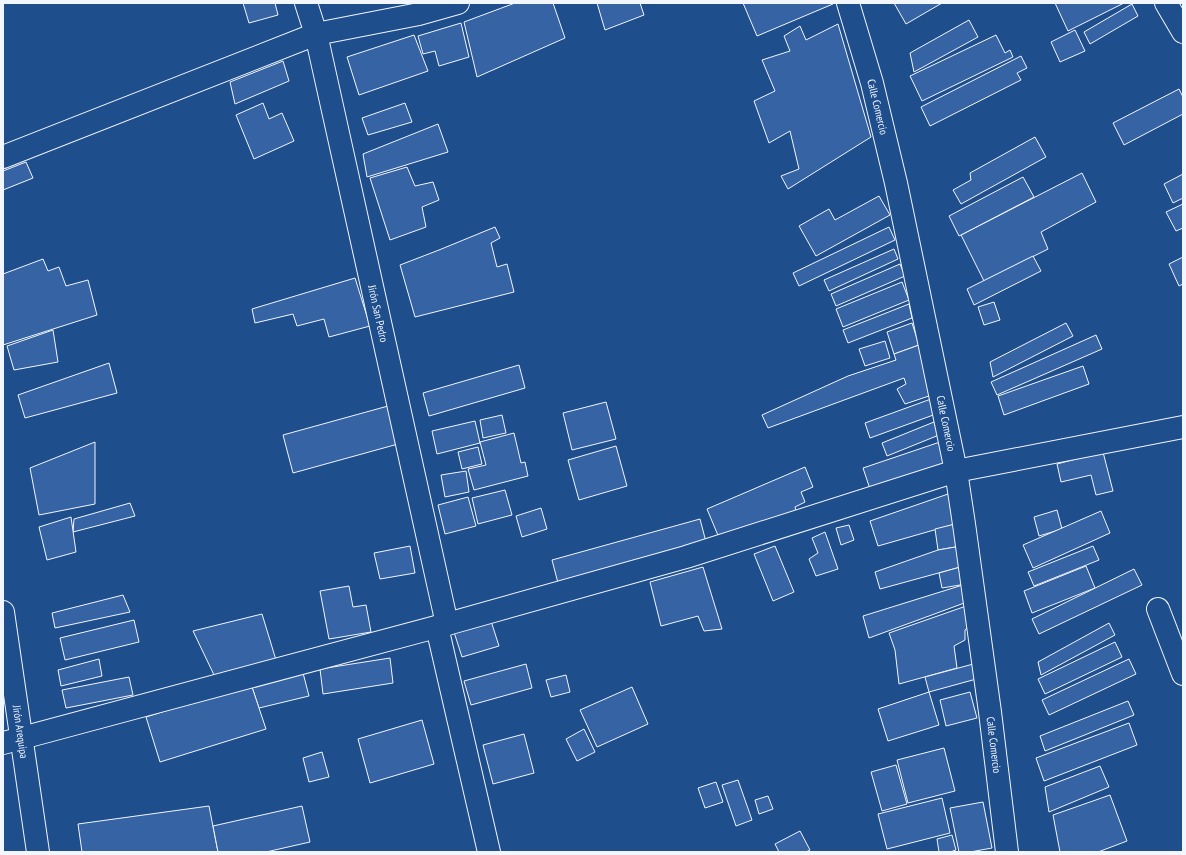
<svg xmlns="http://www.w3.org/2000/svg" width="1186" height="855" viewBox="0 0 1186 855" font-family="'PT Sans Narrow',sans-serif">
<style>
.building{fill:#3563a3;stroke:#f2f6ff}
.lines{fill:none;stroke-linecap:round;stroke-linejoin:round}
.minor-casing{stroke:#f2f6ff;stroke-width:24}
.minor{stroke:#1f4e8c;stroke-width:22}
.labels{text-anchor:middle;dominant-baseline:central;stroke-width:3;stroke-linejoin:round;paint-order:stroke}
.street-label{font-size:11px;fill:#f2f6ff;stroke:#1f4e8c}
</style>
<rect width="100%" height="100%" fill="#1f4e8c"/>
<g class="building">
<path d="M243,3h32l3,12 -29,8z"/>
<path d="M515,3h38l12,35 -88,39 -13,-55z"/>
<path d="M597,3h43l4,12 -39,15z"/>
<path d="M743,3h89l1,1 -76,32z"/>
<path d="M894,3h48l-36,21z"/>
<path d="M1055,3h69l-56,28z"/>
<path d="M1132,4l6,12 -48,28 -6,-12z"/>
<path d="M969,20l9,17 -64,35 -4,-19z"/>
<path d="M461,23l8,34 -30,9 -4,-15 -12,3 -5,-18z"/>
<path d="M838,24l33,113 -83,52 -7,-13 18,-7 -9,-38 -21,12 -15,-42 21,-10 -13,-31 28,-9 -6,-15 16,-10 6,14z"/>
<path d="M1075,30l10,21 -25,11 -9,-20z"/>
<path d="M414,35l14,36 -69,24 -12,-38z"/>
<path d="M996,35l9,18 5,-3 3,7 -91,44 -12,-25z"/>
<path d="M1021,56l6,12 -10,5 4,7 -91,46 -9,-19z"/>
<path d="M283,61l6,20 -54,23 -5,-22z"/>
<path d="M1179,89l4,8v17l-59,31 -11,-22z"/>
<path d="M263,103l6,16 13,-6 12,28 -40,18 -18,-44z"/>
<path d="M405,103l7,19 -44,13 -6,-17z"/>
<path d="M438,124l10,28 -81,25 -4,-23z"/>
<path d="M1035,137l11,20 -85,47 -8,-14 18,-10 -1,-7z"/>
<path d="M26,162l7,16 -30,12v-19z"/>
<path d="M407,167l8,19 18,-4 6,18 -17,7 4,20 -36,13 -20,-62z"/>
<path d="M1082,173l14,29 -55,30 7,17 -64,32 -23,-46z"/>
<path d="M1183,174v24l-10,5 -9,-19z"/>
<path d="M1023,177l11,20 -75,39 -10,-20z"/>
<path d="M879,196l11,19 -74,41 -17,-30 30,-17 6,11z"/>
<path d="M1183,204v24l-7,3 -10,-19z"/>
<path d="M495,227l5,11 -9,5 6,24 10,-3 7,28 -99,25 -15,-52 39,-15z"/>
<path d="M889,227l6,13 -96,46 -6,-13z"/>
<path d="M894,249l4,10 -69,32 -5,-11z"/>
<path d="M1033,256l8,15 -67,34 -7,-16z"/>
<path d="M1183,257v27l-4,2 -10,-22z"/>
<path d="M43,259l5,12 11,-4 7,19 22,-6 9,35 -94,30v-71z"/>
<path d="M900,264l5,12 -69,30 -5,-12z"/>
<path d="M355,278l15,48 -41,11 -5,-18 -27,7 -4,-12 -38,9 -3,-14z"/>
<path d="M902,282l7,18 -66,27 -7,-18z"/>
<path d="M994,302l6,18 -16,5 -6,-18z"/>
<path d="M909,304l3,14 -64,25 -5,-13z"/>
<path d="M912,323l7,22 -25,9 -7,-22z"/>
<path d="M1066,323l7,13 -80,41 -3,-15z"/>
<path d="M53,330l5,32 -44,8 -7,-24z"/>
<path d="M1096,335l6,14 -105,46 -6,-13z"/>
<path d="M885,341l5,17 -25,8 -6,-17z"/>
<path d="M919,345l13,50 -27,9 -8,-15 9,-5 -2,-6 -136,50 -6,-13 86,-39 48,-16 -2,-6z"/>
<path d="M109,363l8,30 -92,25 -7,-23z"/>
<path d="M519,365l6,23 -96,28 -6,-23z"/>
<path d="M1083,366l6,18 -85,31 -6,-19z"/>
<path d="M931,399l5,15 -66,24 -5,-15z"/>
<path d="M606,402l10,37 -44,11 -9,-37z"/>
<path d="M388,406l10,38 -105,29 -10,-38z"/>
<path d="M502,415l4,18 -23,5 -3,-18z"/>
<path d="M475,421l5,22 -43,11 -5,-23z"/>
<path d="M934,422l5,13 -52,21 -5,-13z"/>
<path d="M514,433l7,30 4,-1 3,14 -54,14 -6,-21 18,-4 -6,-23z"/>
<path d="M95,442v62l-56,11 -9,-47z"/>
<path d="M940,442l8,24 -77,26 -8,-24z"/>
<path d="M616,446l11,40 -48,14 -11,-40z"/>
<path d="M478,447l4,17 -20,5 -4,-17z"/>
<path d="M1103,452l10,39 -17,4 -5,-20 -30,7 -4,-18z"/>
<path d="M805,467l8,20 -12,5 4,10 -10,5 2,7 -75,31 -15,-36z"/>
<path d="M466,471l3,21 -24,5 -4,-22z"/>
<path d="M505,490l7,25 -34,9 -6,-26z"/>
<path d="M951,493l4,31 -77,22 -8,-25z"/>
<path d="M468,497l8,29 -31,8 -7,-29z"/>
<path d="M130,503l5,13 -62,16 1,-13z"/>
<path d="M541,508l6,21 -25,8 -6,-21z"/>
<path d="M1057,510l5,19 -23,7 -5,-19z"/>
<path d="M1101,511l9,22 -77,35 -10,-23z"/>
<path d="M71,517l5,35 -29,8 -8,-33z"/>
<path d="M700,519l6,23 -148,41 -6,-23z"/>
<path d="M955,524l6,22 -23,4 -3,-21z"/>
<path d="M849,525l5,15 -13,5 -5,-17z"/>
<path d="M825,532l13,37 -22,7 -7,-17 9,-6 -6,-15z"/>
<path d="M410,546l5,27 -35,6 -6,-26z"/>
<path d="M775,546l19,46 -21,9 -19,-47z"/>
<path d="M961,546l3,20 -84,23 -5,-17 63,-22z"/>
<path d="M1093,546l6,14 -65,26 -6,-14z"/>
<path d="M964,566l2,18 -24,4 -3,-15z"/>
<path d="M1086,566l9,22 -63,25 -8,-22z"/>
<path d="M703,567l19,62 -18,2 -6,-15 -37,10 -11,-44z"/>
<path d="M1134,569l8,16 -103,49 -7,-15z"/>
<path d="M966,584l1,18 -98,36 -6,-22z"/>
<path d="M349,586l4,21 13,-2 5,27 -42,7 -9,-48z"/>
<path d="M123,595l7,17 -75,16 -3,-15z"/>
<path d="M969,605l2,20 -6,5v10l-11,6 3,22 -58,16 -4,-34 -6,-17z"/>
<path d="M262,614l14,46 -61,17 -22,-46z"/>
<path d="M134,620l5,22 -74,18 -5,-22z"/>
<path d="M491,621l8,25 -37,11 -8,-25z"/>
<path d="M1109,623l6,12 -74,40 -3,-13z"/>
<path d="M1115,642l7,15 -77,37 -7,-15z"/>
<path d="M390,658l3,25 -70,11 -3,-25z"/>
<path d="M99,659l3,17 -41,10 -3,-16z"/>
<path d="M1129,659l7,15 -87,41 -7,-15z"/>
<path d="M977,663l3,15 -51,14 -4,-15z"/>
<path d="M526,664l6,24 -61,17 -7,-24z"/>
<path d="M302,669l7,27 -50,12 -8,-24z"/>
<path d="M566,675l4,17 -19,5 -5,-17z"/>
<path d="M129,677l4,18 -67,13 -4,-18z"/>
<path d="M251,684l15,45 -106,33 -14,-45z"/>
<path d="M632,687l16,37 -51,23 -17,-37z"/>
<path d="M929,692l10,33 -51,16 -10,-32z"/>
<path d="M970,692l7,26 -31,8 -6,-26z"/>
<path d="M1128,701l6,14 -89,36 -5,-15z"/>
<path d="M422,720l12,44 -64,19 -12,-44z"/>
<path d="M1129,723l8,22 -93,36 -8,-23z"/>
<path d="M584,729l11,23 -18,9 -11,-22z"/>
<path d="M524,734l10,39 -41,11 -10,-39z"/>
<path d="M944,748l11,43 -47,12 -11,-43z"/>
<path d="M322,752l7,25 -20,5 -6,-24z"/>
<path d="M896,765l11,39 -25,7 -11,-39z"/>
<path d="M1100,766l9,21 -60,25 -4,-25z"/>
<path d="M738,780l14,40 -16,6 -14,-41z"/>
<path d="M716,782l7,20 -18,6 -7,-20z"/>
<path d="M1110,795l17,46 -29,11h-38l-7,-37z"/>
<path d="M768,796l5,13 -14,5 -4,-14z"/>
<path d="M942,798l8,35 -63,16 -9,-35z"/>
<path d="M983,802l9,46 -22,4h-11l-9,-44z"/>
<path d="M209,806l9,46h-136l-4,-28z"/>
<path d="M302,806l8,36 -44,10h-48l-5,-26z"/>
<path d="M800,831l10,19 -4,2h-27l-4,-8z"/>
<path d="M952,835l4,15 -6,2h-11l-2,-13z"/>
</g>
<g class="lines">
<g class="minor-casing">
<g id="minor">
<path id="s1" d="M306,3l10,31 131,590"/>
<path id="s2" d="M848,3l24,80 24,100 60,288 8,53 26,188 17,140"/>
<path d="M1166,3l17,29"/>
<path d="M3,157l313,-123 103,-20 39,-11"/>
<path d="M1158,609l25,65"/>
<path id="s3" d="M3,612l35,240"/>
<path d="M437,627l52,225"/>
<path d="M3,743l444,-119 239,-67 270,-86 227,-44"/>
</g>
</g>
<use href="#minor" class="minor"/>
</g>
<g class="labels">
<g class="street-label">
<text stroke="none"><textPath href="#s2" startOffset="108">Calle Comercio</textPath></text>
<text stroke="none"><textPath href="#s1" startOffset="319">Jirón San Pedro</textPath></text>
<text stroke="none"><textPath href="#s2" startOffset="432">Calle Comercio</textPath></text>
<text stroke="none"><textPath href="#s3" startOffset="121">Jirón Arequipa</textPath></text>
<text stroke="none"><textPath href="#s2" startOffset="757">Calle Comercio</textPath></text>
</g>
</g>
<rect width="1186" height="855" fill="none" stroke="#f2f6ff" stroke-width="8"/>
</svg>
